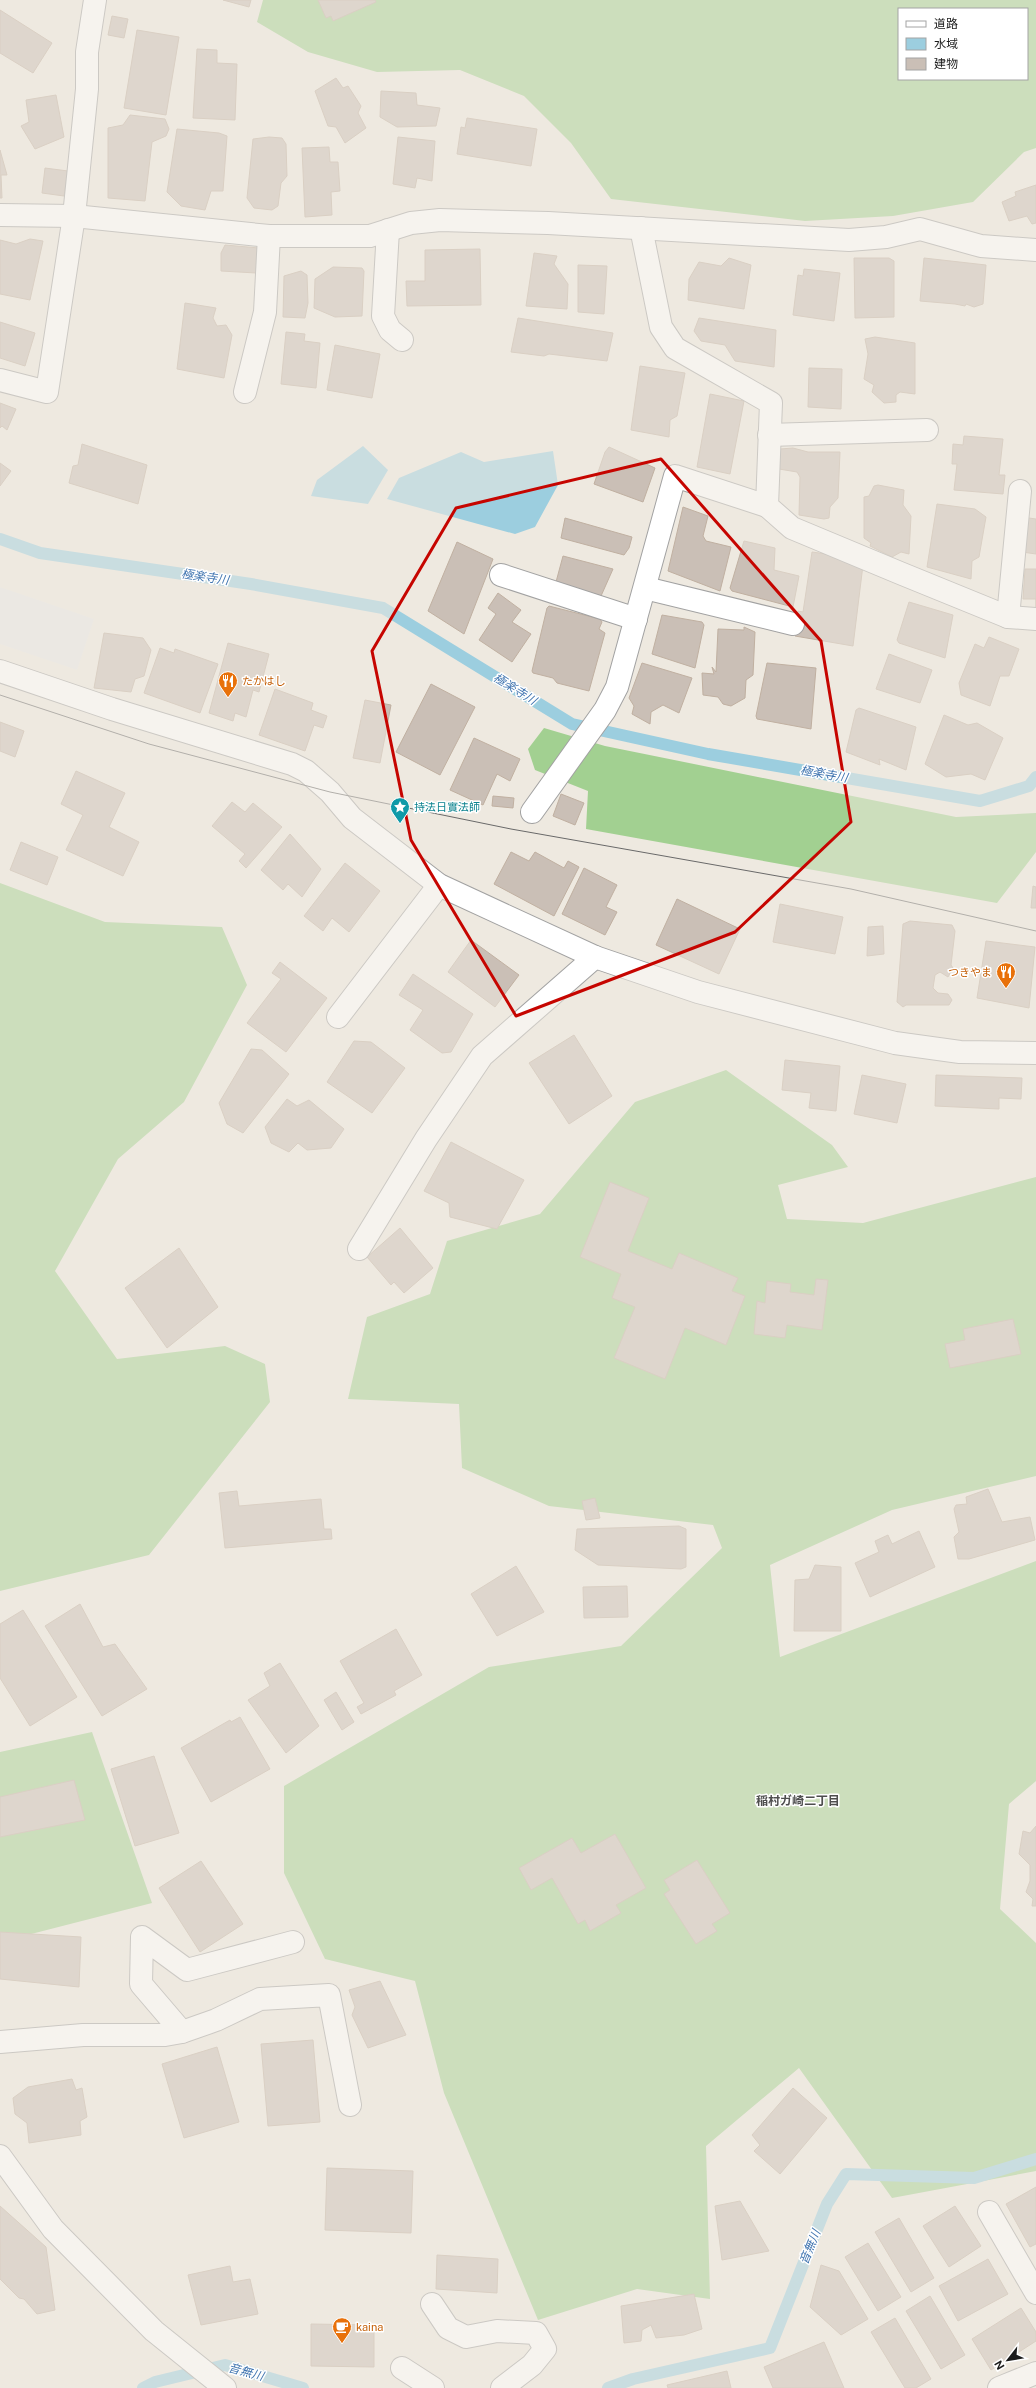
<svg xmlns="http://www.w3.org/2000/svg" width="1036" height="2388" viewBox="0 0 1036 2388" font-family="'Public Sans','Noto Sans JP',sans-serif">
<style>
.forest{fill:#a2d091;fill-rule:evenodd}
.parking{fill:#e7e7e7}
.water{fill:#9ccedf}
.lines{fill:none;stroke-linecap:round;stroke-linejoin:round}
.stream{stroke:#9ccedf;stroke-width:12}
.building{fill:#cabfb6;stroke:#c0b0a1}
.lane-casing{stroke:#a2a2a2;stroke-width:24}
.street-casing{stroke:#a2a2a2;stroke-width:24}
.lane{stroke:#fff;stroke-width:22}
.street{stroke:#fff;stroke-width:22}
.tram{stroke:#696969;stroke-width:1}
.marked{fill:none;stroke:#c60500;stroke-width:3;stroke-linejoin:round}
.labels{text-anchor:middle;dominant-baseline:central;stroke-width:3;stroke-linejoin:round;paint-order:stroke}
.food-label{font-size:11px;fill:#c56008;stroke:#fff;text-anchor:start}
.culture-label{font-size:11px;fill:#0d838f;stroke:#fff;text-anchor:start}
.water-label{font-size:12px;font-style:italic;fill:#4276b1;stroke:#fff}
.neighbourhood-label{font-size:12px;font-weight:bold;fill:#4e4e4e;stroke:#fff}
</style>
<rect width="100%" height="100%" fill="#eee9e0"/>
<g class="forest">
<path d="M263,0h773v148l-12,4 -51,50 -80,14 -88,5 -194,-22 -40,-56 -47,-47 -64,-26 -83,2 -69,-20 -51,-30zM899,9h128v70h-128z"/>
<path d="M544,728l61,18 351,71 80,-4v39l-39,51 -411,-74 2,-38 -53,-21 -7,-21z"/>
<path d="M0,883l105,39 117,5 25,58 -63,117 -66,57 -63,112 62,88 108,-13 40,18 5,38 -121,153 -149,36z"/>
<path d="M726,1070l106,75 16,22 -70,18 9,34 76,4 173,-46v299l-144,34 -122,55 10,92 256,-96v220l-27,23 -9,105 36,34v228l-144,27 -93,-130 -93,78 4,153 -73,-10 -99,31 -94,-227 -29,-112 -90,-22 -41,-86v-87l205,-119 132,-21 101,-98 -9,-23 -164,-19 -87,-38 -3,-64 -111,-5 19,-82 63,-23 17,-53 93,-27 95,-112z"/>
<path d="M92,1732l60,171 -152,39v-190z"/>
</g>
<path class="parking" d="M0,587l94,32 -17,51 -77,-26z"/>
<g class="water">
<path d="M363,446l25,24 -20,34 -57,-8 6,-16z"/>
<path d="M553,451l5,34 -23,42 -20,7 -128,-35 12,-21 62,-26 23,10z"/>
</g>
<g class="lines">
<g class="stream">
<path d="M0,539l40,14 211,31 132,24 189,116 136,30 272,47 49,-15 7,-9"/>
<path d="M143,2388l12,-6 70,-17 78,23"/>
<path d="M608,2388l25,-9 137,-31 57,-144 19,-30 128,4 62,-19"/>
</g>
</g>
<g class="building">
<path d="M223,0h28l-2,7z"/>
<path d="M318,0h57l1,2 -43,19 -2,-5 -5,2z"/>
<path d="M0,10l52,33 -19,30 -33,-20z"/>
<path d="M112,16l16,3 -4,19 -16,-3z"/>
<path d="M137,30l42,7 -13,78 -42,-7z"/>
<path d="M197,49l20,1v13l20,1 -2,56 -42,-2z"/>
<path d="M336,78l7,10 5,-2 13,20 -3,7 8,15 -21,15 -9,-16 -8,-1 -13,-35z"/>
<path d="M381,91l35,2 1,12 23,3 -4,18 -39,1 -17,-10z"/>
<path d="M56,95l8,42 -29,12 -14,-23 8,-4 -3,-22z"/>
<path d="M130,115l35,4 4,10 -3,7 -14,6 -7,59 -37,-3v-70l15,-3z"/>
<path d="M467,118l70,11 -6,37 -74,-12 4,-27 4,1z"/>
<path d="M177,129l42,4 8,3 -4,55h-12l-6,19 -24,-4 -14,-14z"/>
<path d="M269,137l13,1 4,6 1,32 -6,7 -3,23 -6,4 -18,-2 -7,-10 6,-59z"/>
<path d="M398,137l37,4 -3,40 -15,-3 -2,10 -22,-4z"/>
<path d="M329,147l1,15h8l2,29 -9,1 1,23 -27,2 -3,-69z"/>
<path d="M0,150l7,25h-6l1,23h-2z"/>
<path d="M45,168l23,3 -4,25 -22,-3z"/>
<path d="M1036,185v38l-4,1 -5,-8 -18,5 -7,-19 14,-6 -1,-4z"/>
<path d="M30,239l13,2 -13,59 -30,-6v-54l16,4z"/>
<path d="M225,245l34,3 -3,25 -35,-2v-18z"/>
<path d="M480,249l1,56 -74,1 -1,-25h19v-31z"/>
<path d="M534,253l23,3 -3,8 14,20 -1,25 -41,-3z"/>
<path d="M729,258l22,7 -7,44 -56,-9 1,-21 10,-17 22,4z"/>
<path d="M854,258h35l5,3v56l-39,1z"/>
<path d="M924,258l62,7 -3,39 -9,3 -8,-3 -1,2 -10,-2 -35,-3z"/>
<path d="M578,265l29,1 -3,48 -26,-2z"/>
<path d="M333,267l29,1 2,3 -2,45 -27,1 -21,-9 1,-29z"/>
<path d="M804,269l36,4 -6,48 -41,-6 5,-40 5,1z"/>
<path d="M301,271l6,4 1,28 -3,15 -22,-1 1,-41z"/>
<path d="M185,303l31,5 -3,10 4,8 9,-1 6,10 -8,43 -47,-9z"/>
<path d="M518,318l95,15 -6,28 -58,-7 -5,2 -33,-4z"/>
<path d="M699,318l77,12 -2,37 -39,-6 -10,-16 -24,-4 -7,-10z"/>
<path d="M0,322l35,11 -10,33 -25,-8z"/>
<path d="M286,332l19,2 -1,7 16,2 -4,45 -35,-4z"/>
<path d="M875,337l40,6v51l-15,-2 -4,3v7l-12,1 -12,-11 2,-7 -10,-6 4,-25 -3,-15z"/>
<path d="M335,345l45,9 -8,44 -45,-8z"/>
<path d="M640,366l45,7 -8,43 -7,4 -1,17 -38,-7z"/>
<path d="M809,368l33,1 -1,40 -33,-2z"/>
<path d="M710,394l34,7 -14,73 -33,-7z"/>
<path d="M0,403l16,6 -9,21 -5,-4 -2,2z"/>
<path d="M964,436l39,3 -4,36h6l-2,19 -49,-4 3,-26h-5l1,-20 10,1z"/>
<path d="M82,444l65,21 -9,39 -69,-21 4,-17 5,-1z"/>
<path d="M609,447l46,21 -12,34 -49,-18 11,-32z"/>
<path d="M793,448l15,4h32l-2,46 -8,9 -1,11 -5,1 -25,-4 1,-38 -3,-5 -18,-3 1,-20z"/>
<path d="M0,463l11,8 -11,15z"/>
<path d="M878,485l26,5 -1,15 8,11 -2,38 -8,-2 -9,5 -22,-11 1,-3 -7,-5v-41l5,-1 5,-10z"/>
<path d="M937,504l38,5 11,8 -7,40 -7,4 -1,18 -44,-12z"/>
<path d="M683,507l25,9 -5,20 3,5 25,6 -11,44 -52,-20z"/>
<path d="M565,518l67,19 -3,11 -5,7 -63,-17z"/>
<path d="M1029,518l7,1v35l-14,-2 4,-32z"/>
<path d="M744,541l31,7 -1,22 25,6 -6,31 -61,-16 -2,-3z"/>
<path d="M457,542l36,17 -29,75 -36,-23z"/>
<path d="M812,552l35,5 16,8 -10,81 -58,-10 3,-25 5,1z"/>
<path d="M563,556l50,13 -12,27 -45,-14z"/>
<path d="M1025,569h11v42v-12h-13z"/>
<path d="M498,593l23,17 -9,12 19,12 -19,28 -33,-22 17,-26 -8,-6z"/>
<path d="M909,602l44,13 -8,43 -46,-15 -2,-3z"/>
<path d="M549,606l51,13 2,3 -3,7 6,4 -16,58 -32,-8 -4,-5 -20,-5 -1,-2 15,-63z"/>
<path d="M662,615l40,7 2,3 -9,43 -43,-14z"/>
<path d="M744,627l11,5 -2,43 -7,5 -1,18 -14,8 -8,-2 -5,-7 -15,-2 -1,-22 12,1 -2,-7 4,5 2,-43 26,1z"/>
<path d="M104,633l39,5 8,12 -7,26 -9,3 -4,13 -37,-4z"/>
<path d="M989,637l30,12 -10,27h-9l-10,30 -29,-11 -2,-12 16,-39 9,4z"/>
<path d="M228,643l41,11 -10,38 -6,-2 -7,27 -11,-4 -2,8 -24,-8z"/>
<path d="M160,648l14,5 1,-4 43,15 -18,49 -56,-20z"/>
<path d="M889,654l43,16 -12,33 -44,-14z"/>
<path d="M642,663l50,15 -13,35 -16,-8 -12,7 -1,12 -18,-10 2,-8 -5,-8z"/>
<path d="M767,663l49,5 -5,61 -54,-10 -1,-3z"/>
<path d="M431,684l44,23 -35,68 -44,-23z"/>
<path d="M275,689l38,14 -2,7 16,6 -4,12 -9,-3 -9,26 -46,-16z"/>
<path d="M365,700l26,5 -11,58 -27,-5z"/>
<path d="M859,708l57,19 -10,43 -27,-11 1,6 -34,-13 10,-42z"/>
<path d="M944,715l24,10 9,-2 26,15 -18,42 -14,-6 -25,3 -21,-13z"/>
<path d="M0,722l24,9 -9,26 -15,-6z"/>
<path d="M474,738l46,21 -10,22 -13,-7 -14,31 -33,-15z"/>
<path d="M76,771l49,22 -16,34 30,15 -16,34 -57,-26 17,-35 -22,-11z"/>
<path d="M561,794l23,9 -9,22 -22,-9z"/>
<path d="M493,796l21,2 -1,10 -21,-2z"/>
<path d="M232,802l13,10 8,-9 29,24 -36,41 -7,-7 6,-7 -33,-28z"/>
<path d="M290,834l31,35 -19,28 -14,-13 -5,6 -22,-20z"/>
<path d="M21,842l37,15 -11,28 -37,-15z"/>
<path d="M511,852l18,9 6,-9 29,16 4,-7 11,6 -25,49 -60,-32z"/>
<path d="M345,863l35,28 -31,41 -17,-14 -9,13 -19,-15z"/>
<path d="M584,868l33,17 -11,22 11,5 -12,23 -43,-21z"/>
<path d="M1033,886l3,1v21h-5z"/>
<path d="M677,899l63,30 -21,45 -63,-29z"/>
<path d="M780,904l63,13 -8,37 -62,-12z"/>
<path d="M910,921l42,4 3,6 -4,34 2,3 -5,9 -8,-5 -5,3 -2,13 5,5 10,1 4,6 -3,5h-43l-3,2 -6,-5 6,-78z"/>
<path d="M883,926l1,28 -17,2 1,-29z"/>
<path d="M471,940l48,35 -24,32 -47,-35z"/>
<path d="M986,941l49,6 -6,61 -52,-10z"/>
<path d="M280,962l47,36 -41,54 -39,-29 34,-44 -9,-6z"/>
<path d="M413,974l60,40 -22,38 -9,1 -32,-23 13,-20 -24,-15z"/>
<path d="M574,1035l38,61 -43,28 -40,-61z"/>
<path d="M354,1041l17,1 34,26 -33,45 -45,-31z"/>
<path d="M251,1049l11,1 27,24 -46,59 -16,-9 -8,-21z"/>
<path d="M785,1060l55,6 -4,45 -27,-3 2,-15 -29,-3z"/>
<path d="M862,1075l44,9 -9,39 -43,-9z"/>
<path d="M936,1075l86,3 -1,21 -22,-1v11l-64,-3z"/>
<path d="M287,1099l10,7 12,-6 35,29 -13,19 -24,2 -9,-7 -9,9 -18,-9 -6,-16z"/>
<path d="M451,1142l73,38 -27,49 -47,-12 -1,-14 -25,-12z"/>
<path d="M610,1182l39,16 -21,53 44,18 7,-16 59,25 -6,13 13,5 -19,49 -41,-17 -20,51 -51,-21 21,-51 -23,-9 9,-24 -41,-17z"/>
<path d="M400,1228l33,40 -29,25 -10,-11 -3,3 -24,-28z"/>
<path d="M179,1248l39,59 -51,41 -42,-60z"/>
<path d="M816,1279l12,1 -6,50 -35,-5 -2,13 -31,-4 3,-33 8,2 2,-22 24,3 -1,8 24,3z"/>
<path d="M1013,1319l8,35 -71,14 -5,-24 20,-4 -2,-11z"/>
<path d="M988,1489l14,33 28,-5 5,23 -66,19h-11l-4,-22 5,-5 -5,-23 2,-4 11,-1 -1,-7z"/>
<path d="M237,1491l2,15 82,-7 3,30h7l1,10 -107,9 -6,-55z"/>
<path d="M595,1498l5,20 -14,2 -4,-19z"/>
<path d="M679,1526l7,3v38l-5,2 -83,-4 -23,-15 2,-21z"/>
<path d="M919,1531l16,36 -65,30 -15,-34 24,-11 -4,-11 13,-6 4,9z"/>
<path d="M815,1565l26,2v64h-47l1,-51 14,-1z"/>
<path d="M516,1566l28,46 -47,24 -26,-42z"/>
<path d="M627,1586l1,31 -44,1 -1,-31z"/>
<path d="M80,1604l23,43 12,-3 32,45 -45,27 -57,-90z"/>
<path d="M23,1610l54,87 -47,29 -30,-48v-54z"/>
<path d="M396,1629l26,46 -28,16 2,4 -35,19 -4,-7 7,-4 -24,-42z"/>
<path d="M280,1663l39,63 -33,27 -38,-53 22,-14 -6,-13z"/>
<path d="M336,1692l18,30 -12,8 -18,-30z"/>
<path d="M240,1717l30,52 -59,33 -30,-54 49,-28 1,2z"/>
<path d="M154,1756l25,77 -44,13 -24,-77z"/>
<path d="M74,1780l11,40 -85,17v-40z"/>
<path d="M1036,1826v80h-4l1,-7 -7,-7 4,-11v-16l-11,-11 4,-23 7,2z"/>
<path d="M615,1834l31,54 -30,17 5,8 -31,18 -5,-11 -7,4 -26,-46 -21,12 -12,-22 53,-30 9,15z"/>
<path d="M697,1860l33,53 -18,11 5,7 -21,13 -32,-50 6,-4 -6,-10z"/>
<path d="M201,1861l42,63 -43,28 -41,-64z"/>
<path d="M0,1932l81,5 -2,50 -79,-8z"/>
<path d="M380,1981l26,54 -38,13 -16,-33 3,-8 -6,-17z"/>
<path d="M313,2040l7,82 -52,4 -7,-82z"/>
<path d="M217,2047l22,75 -55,16 -22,-74z"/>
<path d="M72,2079l4,11 6,-2 5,29 -7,4 1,14 -52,8 -2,-20 -12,-9 -2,-16 15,-11z"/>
<path d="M793,2088l34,30 -47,56 -26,-23 6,-6 -8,-10z"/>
<path d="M327,2168l86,3 -2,62 -86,-3z"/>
<path d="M1036,2187v57l-6,3 -24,-43z"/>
<path d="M740,2201l29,50 -47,9 -7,-54z"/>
<path d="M0,2206l46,41 9,63 -18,4 -13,-15 -5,-1 -19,-19z"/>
<path d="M955,2206l26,40 -32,21 -26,-41z"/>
<path d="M899,2218l35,60 -23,14 -36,-60z"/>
<path d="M868,2243l33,54 -23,14 -33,-54z"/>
<path d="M437,2255l61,4 -1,34 -61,-4z"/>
<path d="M988,2259l20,35 -50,27 -19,-35z"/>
<path d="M821,2265l18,6 29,48 -27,16 -31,-28z"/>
<path d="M230,2266l3,16 17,-3 8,35 -57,11 -13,-50z"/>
<path d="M694,2294l8,35 -18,6 -28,3 -5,-13 -9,5 -1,11 -17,2 -3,-37z"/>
<path d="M930,2296l35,59 -24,14 -35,-58z"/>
<path d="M1021,2308l15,24v9l-45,29 -19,-31z"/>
<path d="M895,2318l36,61 -15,9h-11l-34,-56z"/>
<path d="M311,2324l63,1v42l-63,-1z"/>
<path d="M824,2342l20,46h-71l-9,-21z"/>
<path d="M727,2371l4,17h-63l-1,-3z"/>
</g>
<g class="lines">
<g class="lane-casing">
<g id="lane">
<path d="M0,215l74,1 195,20h101l41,-13 29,-3 108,3 301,17 37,-3 34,-8 61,17 55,4"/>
<path d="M641,228l20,99 14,21 96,55 -4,103 25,22 108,45 108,44 28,2"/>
<path d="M388,230l-5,86 7,14 12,10"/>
<path d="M0,380l47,12 27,-176 13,-127v-37l8,-52"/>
<path d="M245,392l20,-80 4,-76"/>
<path d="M769,435l158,-5"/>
<path d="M501,575l135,44"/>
<path d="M645,588l148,36"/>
<path d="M1008,617l12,-126"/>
<path d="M532,812l73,-102 12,-23 58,-211 92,30"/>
<path d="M359,1249l67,-110 56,-83 113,-99"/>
<path d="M182,2032l-41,-48 1,-47 45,33 106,-28"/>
<path d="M0,2042l83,-7h82l17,-3 34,-12 44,-21 69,-4 21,110"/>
<path d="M989,2212l47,81"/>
<path d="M432,2304l16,24 18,9 31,-6 39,2 9,16 -13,16 -30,23"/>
<path d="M402,2368l31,20"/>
</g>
</g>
<g class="street-casing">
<g id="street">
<path d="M0,671l112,38 180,55 14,7 24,21 22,26 87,67 156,72 103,35 197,51 65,9 76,1"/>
<path d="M338,1017l101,-132"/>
<path d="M0,2156l53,73 101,102 71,57"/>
<path d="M999,2388l37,-15"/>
</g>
</g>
<use href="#lane" class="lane"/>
<use href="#street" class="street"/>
<path class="tram" d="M0,695l149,49 181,48 181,37 340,60 185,42"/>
</g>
<path d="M0 0H1036V2388H0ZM661,459l160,182 30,181 -116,110 -219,84 -105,-176 -39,-189 84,-143z" fill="#eee9e0" fill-opacity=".55" fill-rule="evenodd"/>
<path class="marked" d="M661,459l160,182 30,181 -116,110 -219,84 -105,-176 -39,-189 84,-143z"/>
<defs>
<g id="restaurant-pin" transform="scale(1)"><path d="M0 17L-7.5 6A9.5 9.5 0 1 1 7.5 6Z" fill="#e8710a" stroke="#fff"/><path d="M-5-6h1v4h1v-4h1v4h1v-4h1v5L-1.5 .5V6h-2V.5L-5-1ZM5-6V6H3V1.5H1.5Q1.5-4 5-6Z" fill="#fff"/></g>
<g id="sight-pin" transform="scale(1)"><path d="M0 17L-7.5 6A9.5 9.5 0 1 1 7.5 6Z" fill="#0f9aa8" stroke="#fff"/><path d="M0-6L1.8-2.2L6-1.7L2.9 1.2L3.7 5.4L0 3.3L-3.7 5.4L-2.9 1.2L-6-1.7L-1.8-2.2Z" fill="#fff"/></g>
<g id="cafe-pin" transform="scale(1)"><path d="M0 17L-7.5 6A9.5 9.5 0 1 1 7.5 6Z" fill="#e8710a" stroke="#fff"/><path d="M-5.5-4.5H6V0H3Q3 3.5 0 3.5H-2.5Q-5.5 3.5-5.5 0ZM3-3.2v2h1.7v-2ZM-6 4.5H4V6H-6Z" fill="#fff"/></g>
</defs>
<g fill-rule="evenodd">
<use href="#restaurant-pin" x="228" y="681"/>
<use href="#sight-pin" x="400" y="807"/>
<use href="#restaurant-pin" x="1006" y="972"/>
<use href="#cafe-pin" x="342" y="2327"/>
</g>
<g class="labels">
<g class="food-label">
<text x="242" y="681">たかはし</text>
<text x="992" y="972" text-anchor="end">つきやま</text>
<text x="356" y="2327">kaina</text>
</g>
<g class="culture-label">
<text x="414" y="807">持法日實法師</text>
</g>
<g class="water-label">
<text transform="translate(205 577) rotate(8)">極楽寺川</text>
<text transform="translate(515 689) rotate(32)">極楽寺川</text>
<text transform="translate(824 774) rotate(10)">極楽寺川</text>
<text transform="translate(810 2247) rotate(-68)">音無川</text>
<text transform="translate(246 2372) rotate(15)">音無川</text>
</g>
<g class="neighbourhood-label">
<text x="798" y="1801">稲村ガ崎二丁目</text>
</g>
</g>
<rect x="898" y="8" width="130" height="72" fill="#ffffff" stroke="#a4a4a4"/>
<rect x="906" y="21" width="20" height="6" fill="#ffffff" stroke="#a4a4a4"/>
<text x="934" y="28" font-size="12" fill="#1b1b1b">道路</text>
<rect x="906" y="38" width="20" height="12" fill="#9ccedf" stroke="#a4a4a4"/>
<text x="934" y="48" font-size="12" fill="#1b1b1b">水域</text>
<rect x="906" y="58" width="20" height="12" fill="#cabfb6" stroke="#a4a4a4"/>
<text x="934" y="68" font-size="12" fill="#1b1b1b">建物</text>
<g transform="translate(1008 2360) rotate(239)" stroke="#ffffff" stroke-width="3" paint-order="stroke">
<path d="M0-3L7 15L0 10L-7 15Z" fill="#1b1b1b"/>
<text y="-6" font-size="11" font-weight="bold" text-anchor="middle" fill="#1b1b1b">N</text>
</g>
</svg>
